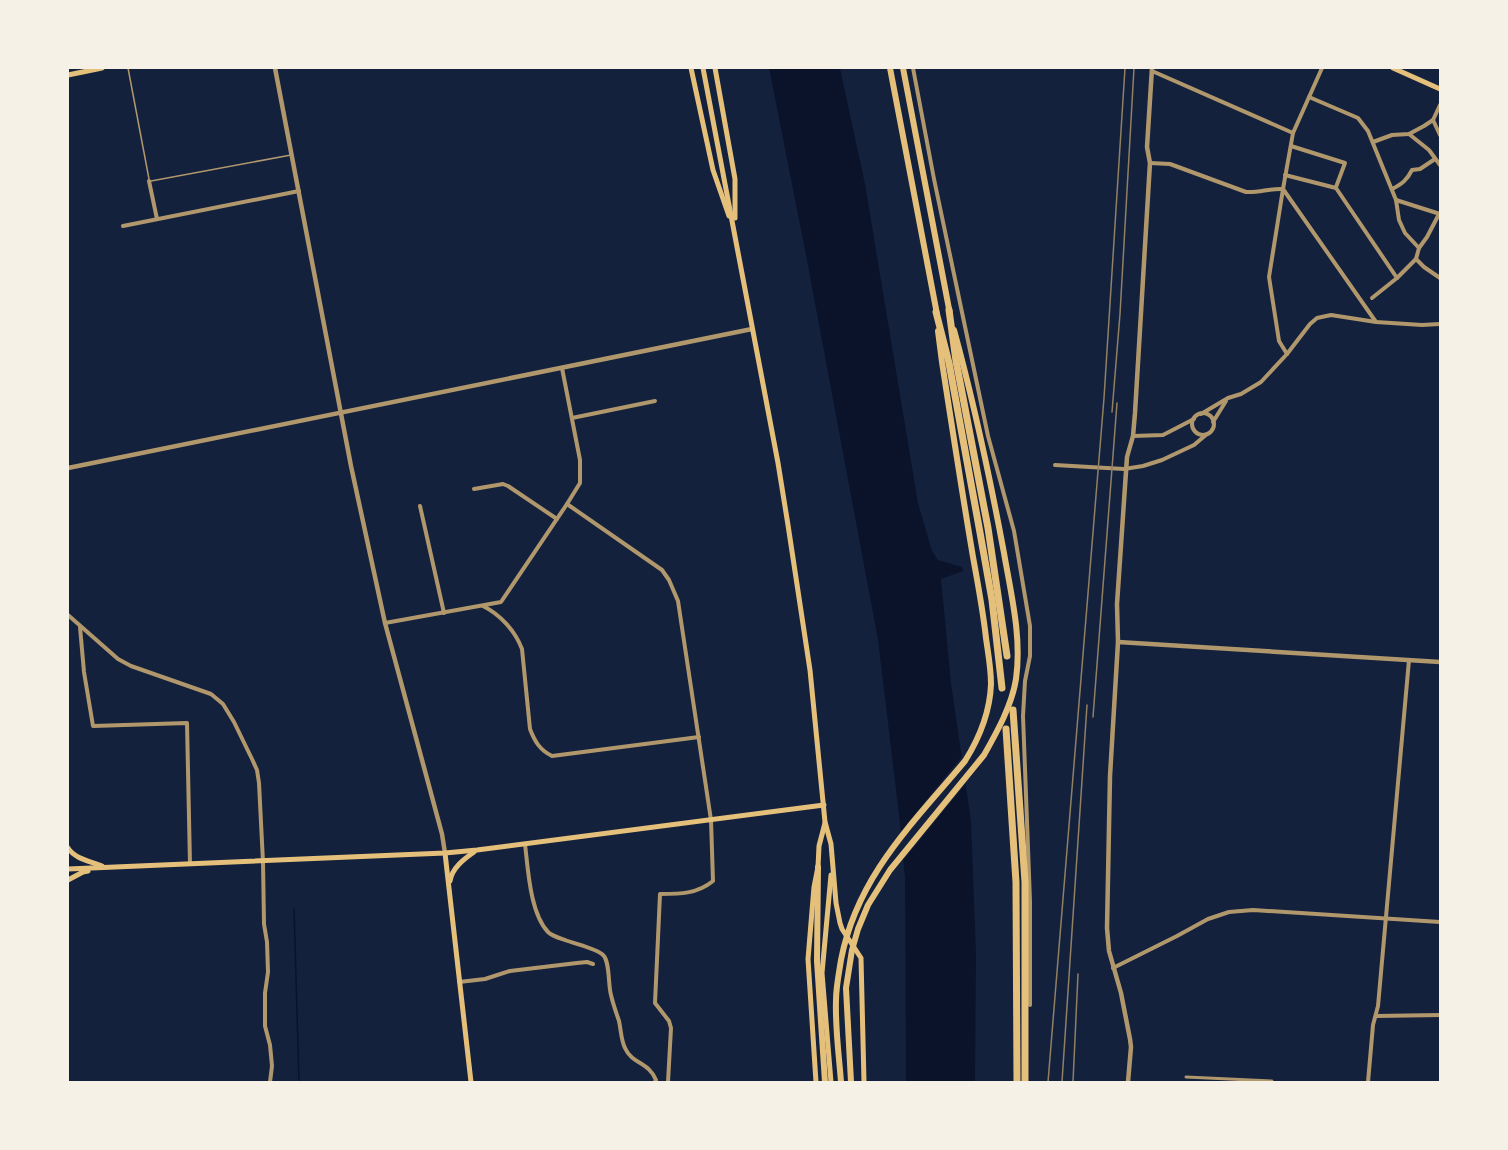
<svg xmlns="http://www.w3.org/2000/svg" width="1508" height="1150" viewBox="0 0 1508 1150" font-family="Roboto,sans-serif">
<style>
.water{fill:#0b132b}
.pier{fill:#14213d}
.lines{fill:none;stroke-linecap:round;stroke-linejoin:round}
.stream{stroke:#0b132b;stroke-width:1.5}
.service{stroke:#b1986c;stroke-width:1.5}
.pedestrian{stroke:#b1986c;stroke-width:3}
.minor{stroke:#b1986c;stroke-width:4}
.tertiary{stroke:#b1986c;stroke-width:4.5}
.secondary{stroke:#e5c07b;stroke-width:5}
.primary{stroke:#e5c07b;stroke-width:5}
.trunk{stroke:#e5c07b;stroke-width:6}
.motorway{stroke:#e5c07b;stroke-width:7}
.rail{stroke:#918062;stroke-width:1.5}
</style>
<rect width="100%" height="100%" fill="#14213d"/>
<path class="water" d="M769,68h71l25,116 53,319 14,48 6,9 24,7 1,4 -22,8 10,104 20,138 5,132 -1,129h-69l-1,-204 -6,-63 -21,-175 -72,-385z"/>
<path class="pier" d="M964,754l4,27 -67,82 -3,-28z"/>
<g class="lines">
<path class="stream" d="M294,908l5,174"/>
<g class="service">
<path d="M128,68l21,111"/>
<path d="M151,181l140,-26"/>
</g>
<path class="pedestrian" d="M1186,1077l86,4v1"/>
<g class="minor">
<path d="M913,68l21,111 54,257 26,95 16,95v30l-5,25 -2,35 7,185v104"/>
<path d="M1322,68l-29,65 -10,56 93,133"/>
<path d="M1152,71l141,62"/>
<path d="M1309,97l49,21 10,13 28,69 3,20 6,13 14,15 -3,11 8,8 16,11"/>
<path d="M1433,120l7,15"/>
<path d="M1409,134l20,16 11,15"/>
<path d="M1373,142l19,-7 17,-1 15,-8 9,-6 7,-15"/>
<path d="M1291,146l54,17 -9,24"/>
<path d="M1150,163l20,1 76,28c13,1 24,-4 37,-3l-14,88 10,64 8,13"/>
<path d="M1285,175l51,13 61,90"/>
<path d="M149,181l8,38"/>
<path d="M1392,189c10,-5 15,-9 20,-19l8,-1 15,-10"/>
<path d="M1396,200l44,14"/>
<path d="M123,226l176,-35"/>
<path d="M1419,248l8,-11 12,-23"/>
<path d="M1372,298l25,-20 19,-19"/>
<circle cx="1203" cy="424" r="11"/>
<path d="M1201,414l27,-16 13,-4 20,-12 26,-28 23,-30 7,-6 14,-3 45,7 46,3 18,-1"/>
<path d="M572,418l83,-17"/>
<path d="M1213,422l13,-21"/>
<path d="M1133,436l30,-1 31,-16"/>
<path d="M1055,465l69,4 19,-3 19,-6 32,-15 13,-11"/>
<path d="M474,489l29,-5 5,2 49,33"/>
<path d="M567,504l95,66 7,10 9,21 33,219 2,61c-16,13 -33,13 -53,13l-5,109 14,18 2,7 -3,54"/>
<path d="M420,506l24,107"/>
<path d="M483,606c18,9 32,25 39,43l8,80c5,13 10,21 22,27l147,-19"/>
<path d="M68,615l50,44 13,7 80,28 12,10 11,18 18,37 5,11 2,13 4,79 1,62 3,18 1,30 -3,21v33l5,19 2,21 -2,16"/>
<path d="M385,623l116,-21 66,-98 13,-21v-23l-18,-92"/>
<path d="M80,627l4,45 9,54 94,-3 3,141"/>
<path d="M525,844c3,25 5,69 23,88 4,4 11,6 17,8 10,4 31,8 38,15 7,6 5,30 8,40 2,9 5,17 8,26 2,9 2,19 6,27 7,16 24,14 31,32l-1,2"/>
<path d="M1113,968l64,-32 31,-17 21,-7 24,-2 187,12"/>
<path d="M459,982l26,-3 25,-8 67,-8 10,-1 6,2"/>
<path d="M1376,1016l64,-1"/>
<path d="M1368,1082l5,-57 5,-19 31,-346"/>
</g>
<g class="tertiary">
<path d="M275,68l76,398 34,157 57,211 3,19"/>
<path d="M68,468l684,-139"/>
<path d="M1118,642l322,20"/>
<path d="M1128,1082l3,-35 -1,-8 -9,-46 -12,-42 -2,-23 3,-152 8,-134 -1,-38 10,-147 6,-21 2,-23 14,-234 1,-16 -3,-16 5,-79"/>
</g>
<g class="secondary">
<path d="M1393,68l47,21"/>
<path d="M68,75l34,-7"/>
<path d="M68,848c7,11 22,13 34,18"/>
<path d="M445,853l26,229"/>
<path d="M68,869l377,-16 32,-3 347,-45"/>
<path d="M68,880l15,-8 5,-1"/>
<path d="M450,881c2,-13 14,-22 24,-29"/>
</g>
<g class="primary">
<path d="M691,68l22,102 16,46"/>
<path d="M703,68l75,395 10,62 22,145 15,152 6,22 5,59 4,20 2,6 19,29 3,124"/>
<path d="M715,68l20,111v39"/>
<path d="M831,875l-9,98 9,109"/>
<path d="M816,1082l-8,-123 6,-72 4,-20 1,-21 6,-23"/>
</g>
<g class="trunk">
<path d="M890,68l47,246"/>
<path d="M903,68l47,246"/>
<path d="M818,867l-1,94 8,121"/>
<path d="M841,1082c-2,-27 -6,-54 -5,-82 0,-13 3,-27 5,-40 16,-84 72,-137 124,-199 15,-24 25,-49 26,-77 0,-16 -3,-31 -5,-46 -3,-27 -8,-54 -13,-81 -11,-65 -21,-130 -31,-195l-4,-31"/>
<path d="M851,1082l-5,-94 6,-38 6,-21 10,-24 22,-35 94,-115c13,-23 28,-50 32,-76 6,-42 -5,-85 -12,-126 -14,-75 -30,-150 -50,-223"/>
</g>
<g class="motorway">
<path d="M949,310l7,51 32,167 19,128"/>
<path d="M936,312l13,51 30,164 13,73 10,88"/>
<path d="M1013,710l12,172v200"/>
<path d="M1006,729l10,153 1,200"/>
</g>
<g class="rail">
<path d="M1112,412l8,-98 14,-246"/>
<path d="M1093,717l24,-314"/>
<path d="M1048,1082l56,-684 21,-330"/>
<path d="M1062,1082l25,-377"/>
<path d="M1073,1082l5,-108"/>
</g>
</g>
<rect width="1508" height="1150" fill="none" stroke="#f6f1e7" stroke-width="138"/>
</svg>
